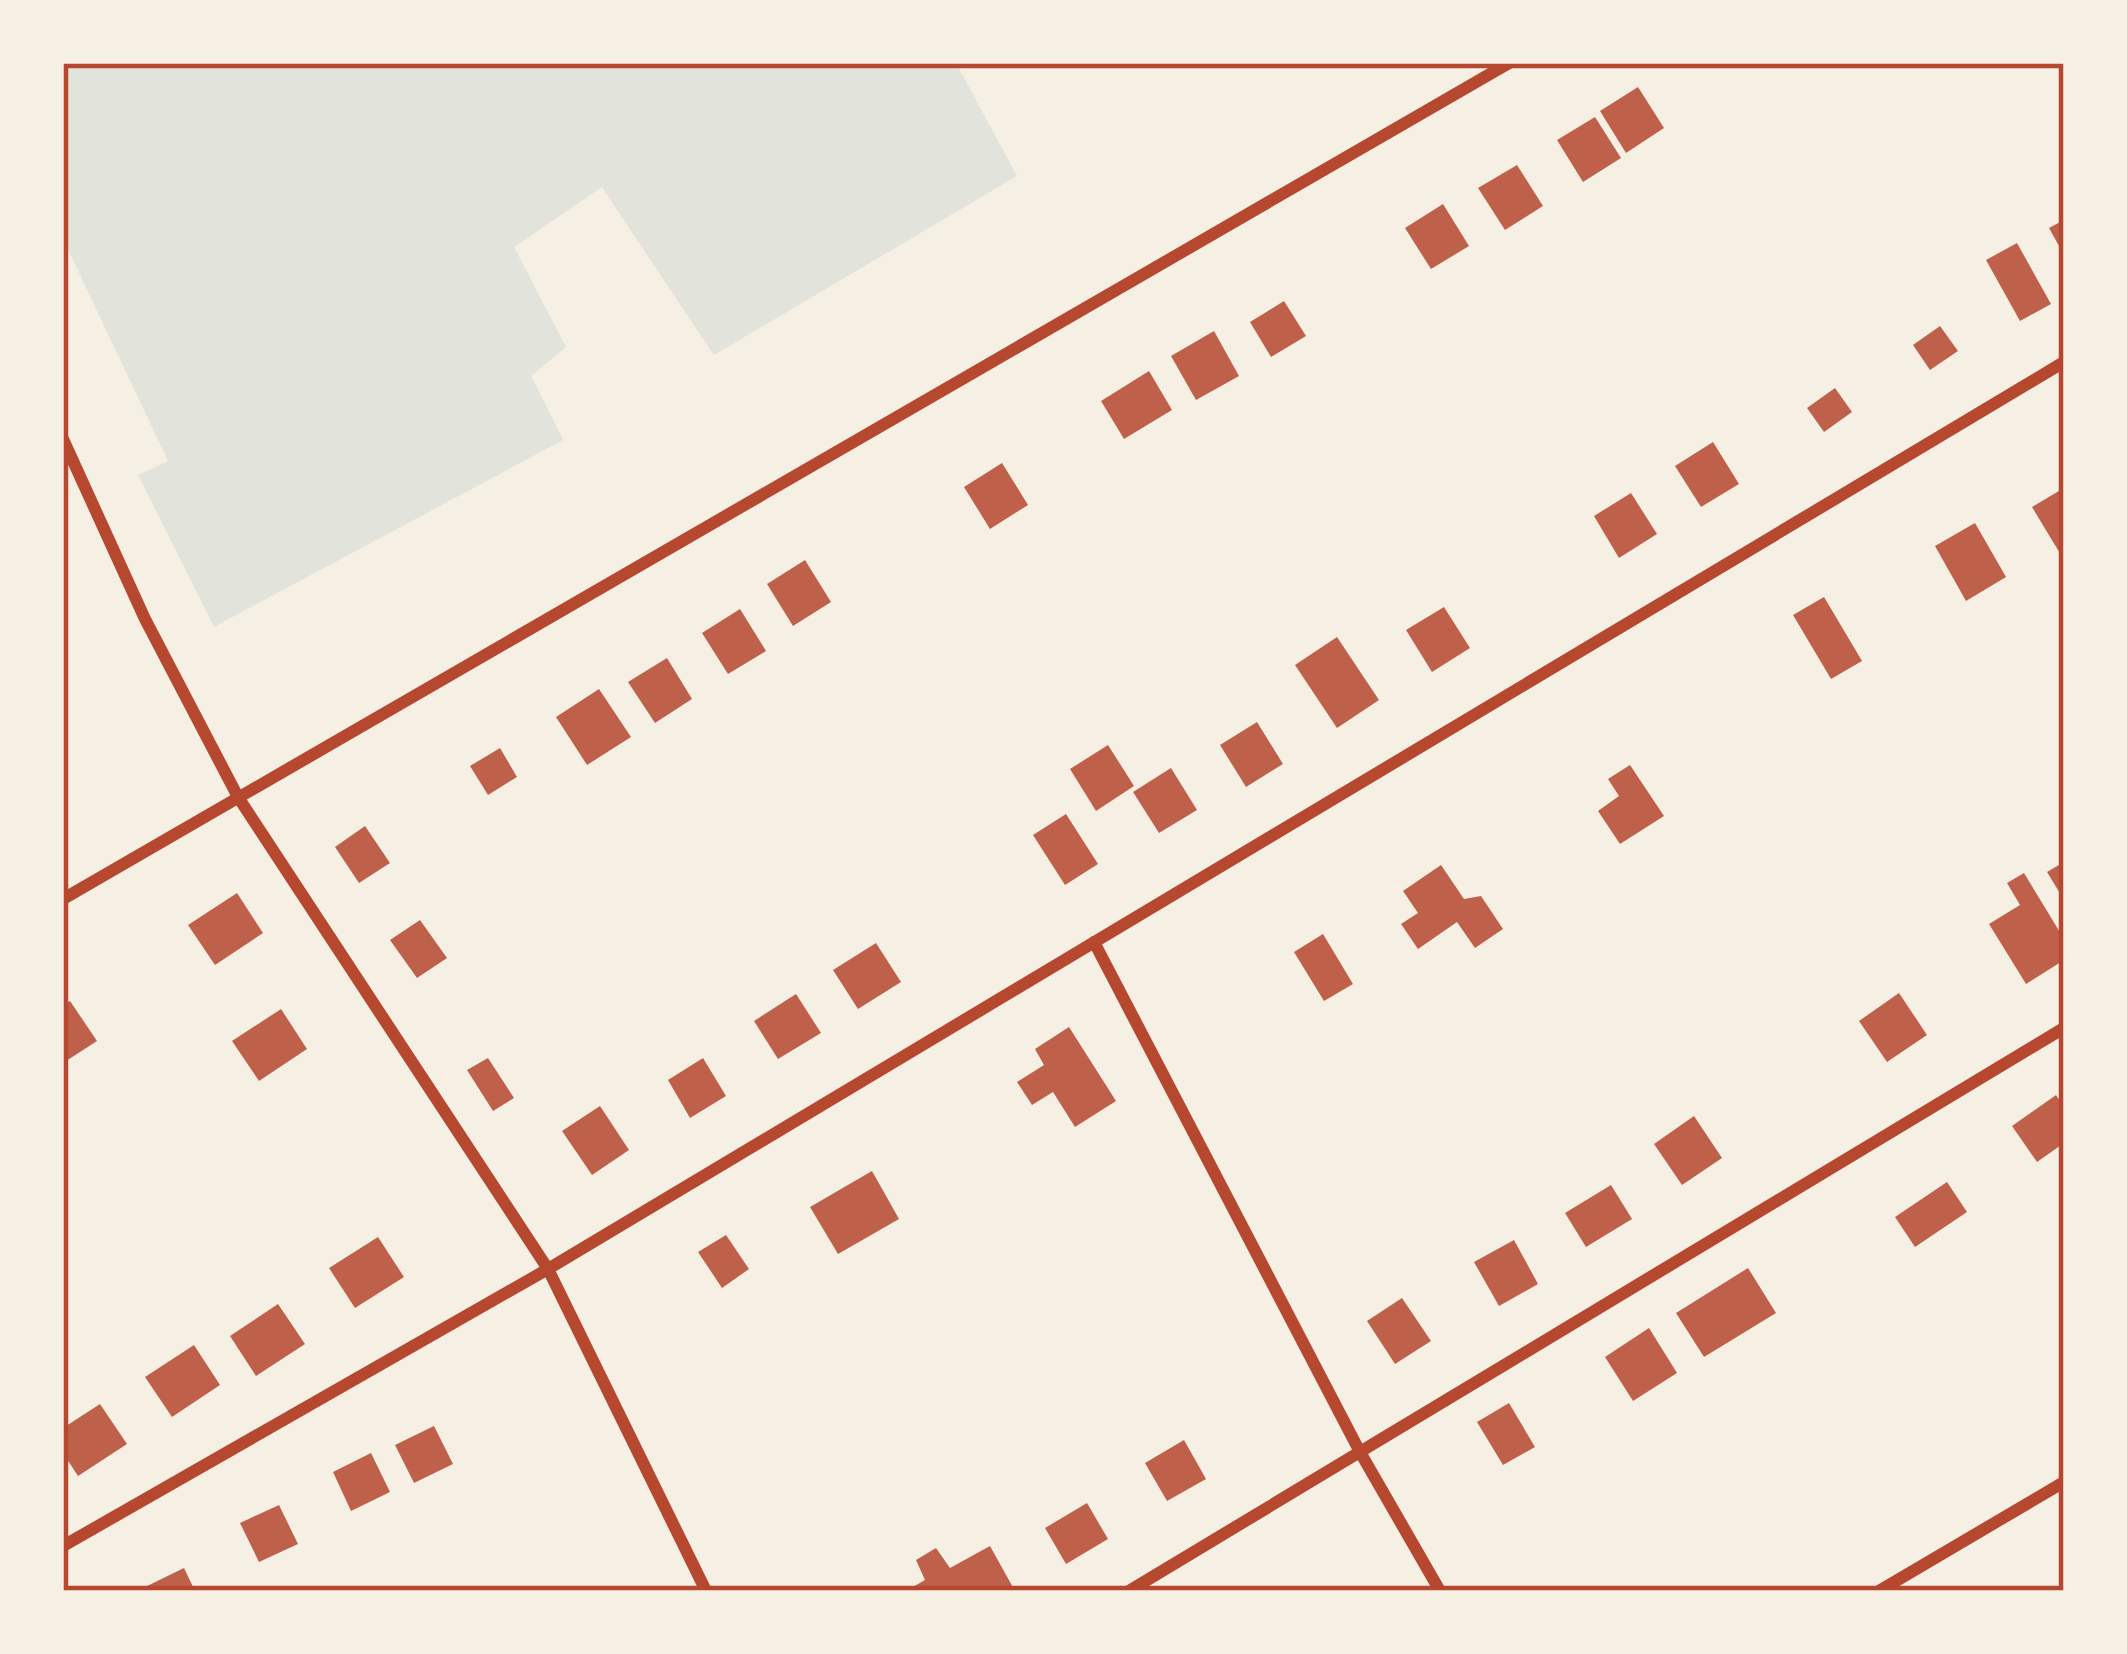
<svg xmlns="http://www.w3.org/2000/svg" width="2127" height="1654" viewBox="0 0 2127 1654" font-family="Ubuntu,sans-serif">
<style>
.green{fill:#e2e4dc}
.building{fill:#bf614a}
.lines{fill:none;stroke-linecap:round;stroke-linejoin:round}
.minor{stroke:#b5482f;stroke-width:12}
.neatline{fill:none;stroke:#b5482f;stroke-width:4.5}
</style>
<rect width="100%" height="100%" fill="#f6efe4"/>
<path class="green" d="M63,63h893l61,113 -303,179 -112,-168 -88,60 52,100 -35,29 32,64 -349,187 -76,-152 30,-14 -105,-222z"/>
<g class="building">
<path d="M1638,87l26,41 -38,25 -26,-42z"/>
<path d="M1595,117l26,41 -38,24 -26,-42z"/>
<path d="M1517,165l26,41 -38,24 -27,-42z"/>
<path d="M1443,204l26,42 -38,23 -26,-41z"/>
<path d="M2064,220v35l-15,-27z"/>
<path d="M2017,243l34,61 -31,17 -34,-61z"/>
<path d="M1284,301l22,35 -35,21 -21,-35z"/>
<path d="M1940,326l18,25 -28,19 -17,-25z"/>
<path d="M1214,331l25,45 -43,24 -25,-44z"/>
<path d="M1149,371l23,39 -48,29 -23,-38z"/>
<path d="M1835,388l17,24 -28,20 -17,-24z"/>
<path d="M1713,442l26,42 -38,23 -26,-41z"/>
<path d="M1002,463l26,42 -38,24 -26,-42z"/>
<path d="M2064,488v72l-32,-53z"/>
<path d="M1631,493l26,41 -38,24 -25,-42z"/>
<path d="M1975,523l31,54 -40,24 -31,-55z"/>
<path d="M805,560l26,42 -38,24 -26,-42z"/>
<path d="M1824,597l38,64 -31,18 -38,-64z"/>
<path d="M1444,607l26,41 -38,24 -26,-42z"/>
<path d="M740,609l26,42 -38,23 -26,-41z"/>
<path d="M1337,637l42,63 -42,28 -42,-63z"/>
<path d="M667,658l25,41 -37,24 -27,-41z"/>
<path d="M599,689l32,48 -44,28 -31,-48z"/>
<path d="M1257,722l26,42 -37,23 -26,-42z"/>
<path d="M1108,745l26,41 -38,25 -26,-42z"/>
<path d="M500,748l17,29 -29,18 -18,-29z"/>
<path d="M1630,765l34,51 -44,28 -22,-33 21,-15 -11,-17z"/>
<path d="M1171,768l26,42 -38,23 -26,-41z"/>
<path d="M1066,814l32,50 -33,21 -32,-50z"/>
<path d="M365,826l25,37 -31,20 -24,-36z"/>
<path d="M2064,862v38l-17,-28z"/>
<path d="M1441,865l23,34 17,-3 22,33 -28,19 -18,-26 -39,27 -17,-25 17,-11 -15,-22z"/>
<path d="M2024,873l40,66v21l-38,24 -37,-60 31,-19 -13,-22z"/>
<path d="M237,893l26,40 -48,32 -27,-40z"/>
<path d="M420,920l27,38 -30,20 -27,-38z"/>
<path d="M1323,934l30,50 -29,17 -30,-49z"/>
<path d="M876,943l25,39 -43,27 -25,-39z"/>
<path d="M1899,993l28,42 -40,27 -28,-41z"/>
<path d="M796,994l25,39 -43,26 -24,-38z"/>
<path d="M70,1001l27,40 -34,22v-58z"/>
<path d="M281,1009l26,40 -48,32 -27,-40z"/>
<path d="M1069,1027l47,74 -41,26 -22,-35 -21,13 -15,-23 27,-17 -9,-16z"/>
<path d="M488,1058l26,40 -21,13 -26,-41z"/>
<path d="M703,1058l23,38 -36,22 -22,-38z"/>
<path d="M2056,1095l8,12v36l-27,19 -25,-36z"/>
<path d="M600,1106l29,44 -37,25 -30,-44z"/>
<path d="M1694,1116l28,42 -40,27 -28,-41z"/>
<path d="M872,1171l27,48 -61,35 -28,-47z"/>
<path d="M1947,1182l20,30 -52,35 -20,-30z"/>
<path d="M1611,1185l21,34 -46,28 -21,-34z"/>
<path d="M726,1235l23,34 -27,19 -24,-36z"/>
<path d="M378,1237l26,40 -49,31 -26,-40z"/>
<path d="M1514,1240l24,44 -39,22 -25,-44z"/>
<path d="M1748,1268l28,45 -72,44 -28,-44z"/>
<path d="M1402,1298l29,43 -36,23 -28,-43z"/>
<path d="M278,1304l27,40 -49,32 -26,-40z"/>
<path d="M1649,1328l28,45 -44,28 -28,-44z"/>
<path d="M194,1345l26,40 -48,32 -27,-40z"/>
<path d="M1509,1403l26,44 -32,18 -26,-43z"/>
<path d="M100,1404l27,40 -49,32 -15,-23v-25z"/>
<path d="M434,1426l19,38 -39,19 -19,-38z"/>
<path d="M1184,1440l22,39 -39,22 -22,-38z"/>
<path d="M371,1453l19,39 -39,19 -18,-39z"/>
<path d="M1087,1503l21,36 -42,25 -21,-36z"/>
<path d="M279,1505l19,39 -39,18 -19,-39z"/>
<path d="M990,1546l25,45 -104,-3 14,-8 -9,-20 20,-12 14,20z"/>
<path d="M184,1568l11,23h-48l-2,-4z"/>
</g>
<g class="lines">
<g class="minor">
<path d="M63,439l82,180 93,178 310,472 158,322"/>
<path d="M63,899l1446,-836"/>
<path d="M1094,942l266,510 80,139"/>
<path d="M63,1546l485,-277 1516,-907"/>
<path d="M1129,1591l935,-563"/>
<path d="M1879,1591l185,-109"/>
</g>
</g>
<rect width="2127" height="1654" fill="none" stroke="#f6efe4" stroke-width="132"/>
<rect x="66" y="66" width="1995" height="1522" class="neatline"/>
</svg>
